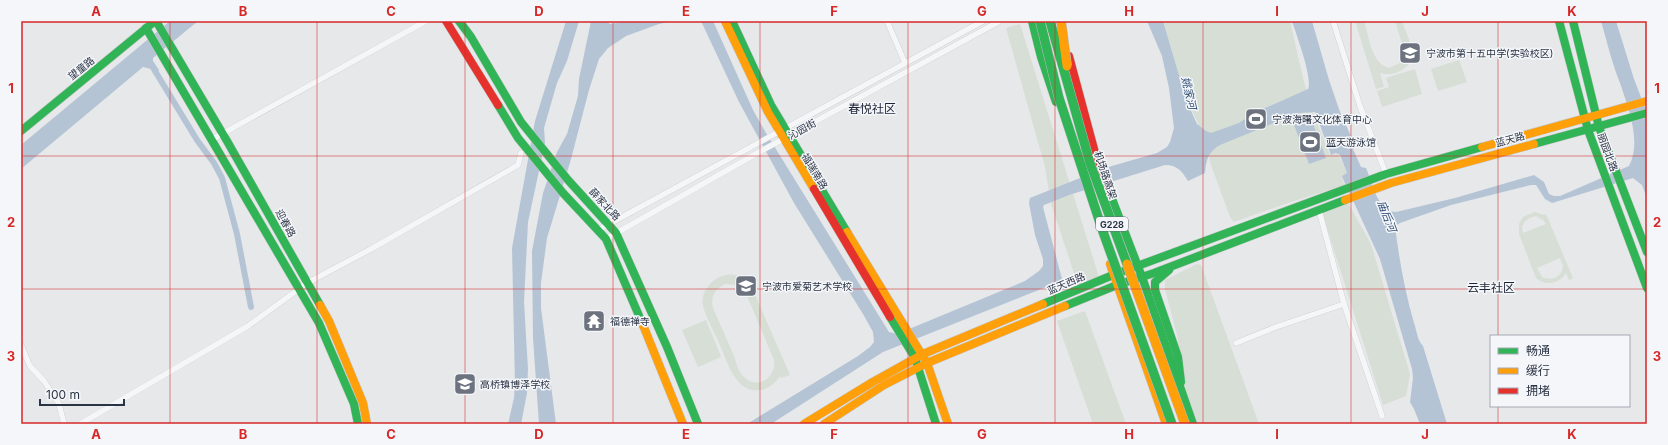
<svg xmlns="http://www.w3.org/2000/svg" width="1668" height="445" viewBox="0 0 1668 445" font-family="Inter,'Noto Sans SC',sans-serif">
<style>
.green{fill:#d6ded6;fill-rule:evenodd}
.water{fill:#b4c4d5}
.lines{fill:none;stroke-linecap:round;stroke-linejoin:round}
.canal{stroke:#b4c4d5;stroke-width:6}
.street-casing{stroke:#c4c6c8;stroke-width:6}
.fast-casing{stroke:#c4c6c8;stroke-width:9}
.slow-casing{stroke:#c4c6c8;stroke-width:9}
.jam-casing{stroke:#c4c6c8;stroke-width:9}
.street{stroke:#f5f6f7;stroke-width:5.5}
.fast{stroke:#30b455;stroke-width:8}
.slow{stroke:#ff9f0a;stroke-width:8}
.jam{stroke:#e5322d;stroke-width:8}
.fast-bridge-casing{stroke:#b8bbbf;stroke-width:10;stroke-linecap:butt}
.slow-bridge-casing{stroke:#b8bbbf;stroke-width:10;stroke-linecap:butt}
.fast-bridge{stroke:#30b455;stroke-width:9}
.slow-bridge{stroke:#ff9f0a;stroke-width:9}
.grid{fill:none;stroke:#d62828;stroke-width:1;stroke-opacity:0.55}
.labels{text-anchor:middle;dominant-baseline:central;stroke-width:3;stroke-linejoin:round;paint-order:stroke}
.shield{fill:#f4f6f9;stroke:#676e7b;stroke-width:1}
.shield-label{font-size:9px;font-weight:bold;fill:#2b3445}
.poi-label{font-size:10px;fill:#2b3445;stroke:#f4f6f9;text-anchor:start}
.street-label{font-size:10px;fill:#2b3445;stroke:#f4f6f9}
.water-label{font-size:11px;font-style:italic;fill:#34527a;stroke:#f4f6f9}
.quarter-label{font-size:12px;fill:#1d2536;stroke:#f4f6f9}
.neatline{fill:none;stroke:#d62828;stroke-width:1.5}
.grid-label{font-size:13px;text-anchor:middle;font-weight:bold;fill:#d62828}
</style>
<rect width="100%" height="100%" fill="#e6e8ea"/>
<g class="green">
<path d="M1163,21h127l13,57 11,37 16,40 8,-1 9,19 -5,4 2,8 -59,19 -51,18 -4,-5 -19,-52 -13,-42 -11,-22z"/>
<path d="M1355,21h9c5,15 7,43 25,47l13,-6 3,-9 -10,-32h7c3,9 9,21 10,31 1,17 -18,25 -32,21l4,14 -8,2z"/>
<path d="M1020,24l79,253 -21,8 -27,-81 -6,-37 -39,-139z"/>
<path d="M1459,60l8,22 -29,9 -7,-22z"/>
<path d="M1415,69l7,25 -40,13 -5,-16 12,-4 -3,-9z"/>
<path d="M1348,203l23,41 39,130 -4,22 -23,9 -62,-196z"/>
<path d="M1535,212l9,3 2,-1 27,64 -4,2 -3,-7c-6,10 -20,14 -30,5l-17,-44v-10l4,-7zM1536,216l7,4 3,4 -23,9c-3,-9 3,-15 13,-17zM1558,253l5,13c-1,12 -11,15 -21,11l-5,-9 23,-10z"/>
<path d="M1197,264l4,1 58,159h-62l-10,-26 -10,-63 -12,-46v-9z"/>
<path d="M746,274l44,101 -9,3 -1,-2c-5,7 -11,13 -20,14 -25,4 -33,-30 -41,-47 -5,-12 -13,-25 -16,-37 -3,-14 10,-29 23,-31 6,-1 10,0 15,2zM725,284l12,1 8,6 29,69c3,18 -18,31 -31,16 -5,-5 -7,-14 -9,-20 -7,-16 -14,-32 -21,-48 -3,-11 2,-19 12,-24z"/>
<path d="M1085,311l41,113h-33l-36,-103z"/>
<path d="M706,320l15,37 -23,10 -16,-37z"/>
</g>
<g class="water">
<path d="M170,21h28l-45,37v3l6,9 -5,5 -3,-6 -8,-2 -122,102v-24z"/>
<path d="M566,21h13l-12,40 -10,22 -13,45 1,15 -17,79 -4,80 4,67 -1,24 -6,31h-13l6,-26 1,-14 -3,-136 23,-127z"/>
<path d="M591,21h16l3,3 17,-3h46l-14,3 -33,12 -18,12 -9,11 -10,31 -18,69 -24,79 -6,45v25l15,116h-17l-6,-86 -1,-87 11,-58 14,-41 10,-18 11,-38 1,-17z"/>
<path d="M701,21h12l40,89 13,23 123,199 8,2 128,-53 14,-10 4,-5v-7l-8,-24 -6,-32 1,-5 75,-30 52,-15 10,-6 3,-5 4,-14 -5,-40 -7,-32 -15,-35h16l24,81 10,22 9,7 5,2 28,-10 15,-10 54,-24c5,-11 -12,-55 -16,-68h20l17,59 11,32 16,35 -3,2 8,18 5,1c6,14 11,43 30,44l59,-14 79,-23 10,7 5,12 5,2h6l69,-30c13,-24 -1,-59 -9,-83 -8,-20 -13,-41 -19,-62h15l18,58 13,34v85l-5,-13 -9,-7 -81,25 -7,-4 -9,-14h-5l-80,20 -51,18 -5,3c4,33 10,66 19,97 3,8 3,17 9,23l24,78h-27l-6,-15 -4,-7 3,-24 -1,-9 -32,-110 -37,-80 -1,-3 5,-3 -7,-18 -4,-2 -5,2 -16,-43 -17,1 -78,32c-12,7 -14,15 -15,28l-17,8c-6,-10 -11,-16 -23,-16l-96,30 -25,10 -1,2 19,72 -3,3 -176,70 -112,72h-24l111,-68 12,-9 4,-5 -1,-10 -10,-18 -69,-111 -55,-101z"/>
<path d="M1311,119l15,39 -17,6 -15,-39z"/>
</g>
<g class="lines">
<path class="canal" d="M152,66l45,74 17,23 8,15 15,56 14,73"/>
<g class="street-casing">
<g id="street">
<path d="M887,21l18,42"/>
<path d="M1333,21l27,85 26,68"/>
<path d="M211,140l215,-119"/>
<path d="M1319,210l25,94 38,112"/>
<path d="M598,230l385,-209"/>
<path d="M606,239l155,-88 239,-130"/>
<path d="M1236,343l40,-16 68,-23"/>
<path d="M21,345l9,21 14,15 15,23 5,20"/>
<path d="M80,424l168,-98 59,-43 64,-34 147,-84 3,-12"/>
</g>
</g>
<g class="fast-casing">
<g id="fast">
<path d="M156,21l71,120 93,164"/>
<path d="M459,21l12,16 50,85 47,58 48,53 51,114 31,77"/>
<path d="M732,21l39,84 76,127"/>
<path d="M1032,21l9,36 15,45"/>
<path d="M1559,21l29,109 59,158"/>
<path d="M1573,21l26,106 48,125"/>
<path d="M146,28l173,295 35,81 4,20"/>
<path d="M498,105l20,33 45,55 43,46 37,86"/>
<path d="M21,131l134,-110"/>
<path d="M1534,144l113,-31"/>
<path d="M1109,191l33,86 51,147"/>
<path d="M1169,270l-14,12v8l23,67 3,25"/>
<path d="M1043,304l70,-29 273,-101 96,-27"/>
<path d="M1065,306l52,-21 37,-12 191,-73"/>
<path d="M890,317l25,41 21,66"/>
</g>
</g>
<g class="slow-casing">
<g id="slow">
<path d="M725,21l43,91 46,77"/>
<path d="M1482,147l165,-46"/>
<path d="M1345,200l46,-17 143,-39"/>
<path d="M847,232l80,131 21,61"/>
<path d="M1110,264l56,160"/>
<path d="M320,305l9,16 34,82 4,21"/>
<path d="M643,325l40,99"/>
<path d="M804,424l67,-41 52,-29 120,-50"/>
<path d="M824,424l60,-39 43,-22 138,-57"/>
</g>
</g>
<g class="jam-casing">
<g id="jam">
<path d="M446,21l52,84"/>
<path d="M1069,56l28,104 12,31"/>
<path d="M814,189l76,128"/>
</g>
</g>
<use href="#street" class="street"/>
<use href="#fast" class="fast"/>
<use href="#slow" class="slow"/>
<use href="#jam" class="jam"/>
<g class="fast-bridge-casing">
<g id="fast-bridge">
<path d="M1040,21l19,77 43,131 70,195"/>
<path d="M1050,21l40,142 37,101"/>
</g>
</g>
<g class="slow-bridge-casing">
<g id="slow-bridge">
<path d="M1061,21l6,45"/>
<path d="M1127,264l58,160"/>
</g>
</g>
<use href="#fast-bridge" class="fast-bridge"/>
<use href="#slow-bridge" class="slow-bridge"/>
</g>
<path class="grid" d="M170,21v403M317,21v403M465,21v403M613,21v403M760,21v403M908,21v403M1055,21v403M1203,21v403M1351,21v403M1498,21v315M21,156h1626M21,289h1626M1498,406v18"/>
<defs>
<g id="school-square" transform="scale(1.15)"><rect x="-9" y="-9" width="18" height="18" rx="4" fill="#6c737f" stroke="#f4f6f9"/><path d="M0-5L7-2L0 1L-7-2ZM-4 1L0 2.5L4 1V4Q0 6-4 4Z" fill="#fff"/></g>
<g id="stadium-square" transform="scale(1.15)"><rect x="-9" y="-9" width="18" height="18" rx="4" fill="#6c737f" stroke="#f4f6f9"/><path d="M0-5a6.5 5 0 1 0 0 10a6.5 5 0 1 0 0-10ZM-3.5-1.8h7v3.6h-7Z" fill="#fff"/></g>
<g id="temple-square" transform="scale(1.15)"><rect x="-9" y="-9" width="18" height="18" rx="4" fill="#6c737f" stroke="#f4f6f9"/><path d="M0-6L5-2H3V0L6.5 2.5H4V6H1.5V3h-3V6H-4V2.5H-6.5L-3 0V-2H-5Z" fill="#fff"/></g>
</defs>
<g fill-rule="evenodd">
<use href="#school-square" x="1410" y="53"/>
<use href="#stadium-square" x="1256" y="119"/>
<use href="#stadium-square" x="1310" y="142"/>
<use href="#school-square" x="746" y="286"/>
<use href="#temple-square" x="594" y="321"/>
<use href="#school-square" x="465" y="384"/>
</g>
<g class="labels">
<rect class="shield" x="1096" y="217" width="32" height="14" rx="3"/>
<g class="shield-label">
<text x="1112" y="224">G228</text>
</g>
<g class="poi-label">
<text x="1426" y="53">宁波市第十五中学(实验校区)</text>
<text x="1272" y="119">宁波海曙文化体育中心</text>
<text x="1326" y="142">蓝天游泳馆</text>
<text x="762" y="286">宁波市爱菊艺术学校</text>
<text x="610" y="321">福德禅寺</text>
<text x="480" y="384">高桥镇博泽学校</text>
</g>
<g class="street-label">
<text transform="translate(81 68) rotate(-39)">望童路</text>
<text transform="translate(802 129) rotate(-29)">沁园街</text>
<text transform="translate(1510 139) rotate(-15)">蓝天路</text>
<text transform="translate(1608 152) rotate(70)">丽园北路</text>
<text transform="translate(815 171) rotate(59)">福瑞南路</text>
<text transform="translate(1106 175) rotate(71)">机场路高架</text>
<text transform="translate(605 204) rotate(47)">薛家北路</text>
<text transform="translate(286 223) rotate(61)">迎春路</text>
<text transform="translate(1066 283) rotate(-23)">蓝天西路</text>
</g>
<g class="water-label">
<text transform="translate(1189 93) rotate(77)">姚家河</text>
<text transform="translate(1387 216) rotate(69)">庙后河</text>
</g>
<g class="quarter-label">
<text x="872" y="108">春悦社区</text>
<text x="1491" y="287">云丰社区</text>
</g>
</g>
<rect width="1668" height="445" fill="none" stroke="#f4f6f9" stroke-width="44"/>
<rect x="1490" y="335" width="140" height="72" fill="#f4f6f9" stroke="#a4a8b1"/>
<rect x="1498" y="348" width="20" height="6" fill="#30b455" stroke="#a4a8b1"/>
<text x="1526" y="355" font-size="12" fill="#2b3445">畅通</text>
<rect x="1498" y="368" width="20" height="6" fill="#ff9f0a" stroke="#a4a8b1"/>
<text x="1526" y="375" font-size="12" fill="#2b3445">缓行</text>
<rect x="1498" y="388" width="20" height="6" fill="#e5322d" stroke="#a4a8b1"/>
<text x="1526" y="395" font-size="12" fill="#2b3445">拥堵</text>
<path d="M40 399v6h84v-6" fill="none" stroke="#2b3445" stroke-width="2"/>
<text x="46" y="399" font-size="12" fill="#2b3445" stroke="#f4f6f9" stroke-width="3" paint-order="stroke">100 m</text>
<rect x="22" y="22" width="1624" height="401" class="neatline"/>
<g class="grid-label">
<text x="96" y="16">A</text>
<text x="243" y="16">B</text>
<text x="391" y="16">C</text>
<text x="539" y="16">D</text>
<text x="686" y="16">E</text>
<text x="834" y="16">F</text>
<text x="982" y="16">G</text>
<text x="1129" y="16">H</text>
<text x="1277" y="16">I</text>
<text x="1425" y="16">J</text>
<text x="1572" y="16">K</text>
<text x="11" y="93">1</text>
<text x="1657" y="93">1</text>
<text x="11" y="227">2</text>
<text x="1657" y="227">2</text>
<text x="11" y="361">3</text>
<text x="1657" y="361">3</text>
<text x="96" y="439">A</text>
<text x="243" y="439">B</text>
<text x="391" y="439">C</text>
<text x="539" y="439">D</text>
<text x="686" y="439">E</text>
<text x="834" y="439">F</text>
<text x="982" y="439">G</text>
<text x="1129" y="439">H</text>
<text x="1277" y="439">I</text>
<text x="1425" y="439">J</text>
<text x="1572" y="439">K</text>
</g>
</svg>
